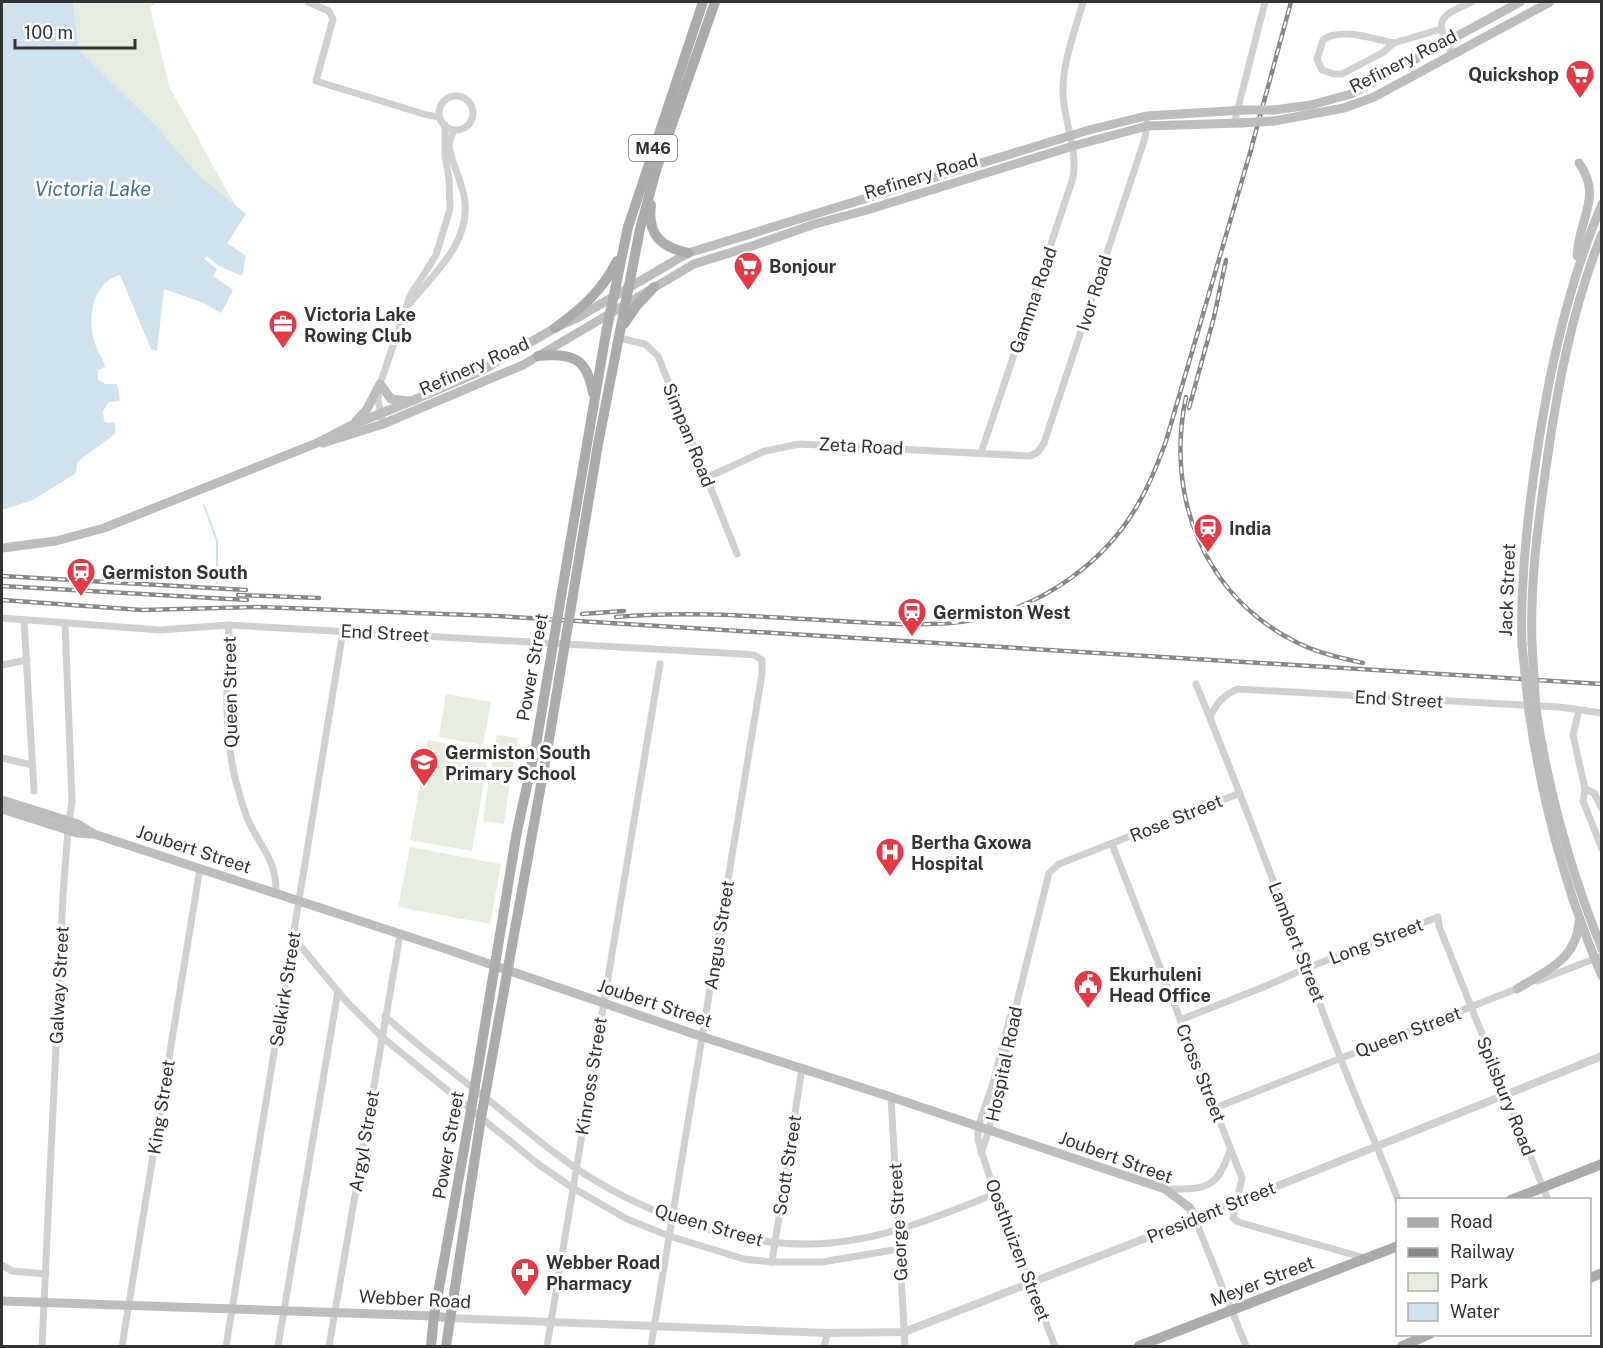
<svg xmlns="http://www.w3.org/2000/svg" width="1603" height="1348" viewBox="0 0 1603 1348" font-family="'Public Sans',sans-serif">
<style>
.green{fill:#e6ecdf}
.water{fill:#cfe2ee}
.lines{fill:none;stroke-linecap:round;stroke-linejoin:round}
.stream{stroke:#cfe2ee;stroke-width:2}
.minor{stroke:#d0d0d0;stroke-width:7}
.tertiary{stroke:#d0d0d0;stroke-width:8}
.secondary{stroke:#bdbdbd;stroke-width:9}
.primary{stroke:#ababab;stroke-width:10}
.rail-casing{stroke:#888;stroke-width:4.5}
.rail{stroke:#fff;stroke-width:2;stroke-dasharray:7;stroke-linecap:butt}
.secondary-bridge{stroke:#bdbdbd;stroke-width:9}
.primary-bridge{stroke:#ababab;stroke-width:10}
.labels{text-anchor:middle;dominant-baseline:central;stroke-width:6;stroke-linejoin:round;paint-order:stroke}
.shield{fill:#fff;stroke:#707070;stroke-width:1.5}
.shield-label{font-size:16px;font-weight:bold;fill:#333}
.street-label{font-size:18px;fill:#333;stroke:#fff}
.poi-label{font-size:18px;font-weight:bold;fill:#333;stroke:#fff;text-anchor:start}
.water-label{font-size:20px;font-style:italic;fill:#3f7597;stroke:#fff}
</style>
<rect width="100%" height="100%" fill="#fff"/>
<g class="green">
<path d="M73,2h83l-6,6 19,78 67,121 -38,-32 -39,-46 -80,-79z"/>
<path d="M446,694l45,8 -8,43 -44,-8z"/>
<path d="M497,735l21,3 -7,41 -21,-4z"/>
<path d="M428,740l61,11 -17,100 -62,-11z"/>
<path d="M489,780l21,3 -6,41 -21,-3z"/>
<path d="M410,847l91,17 -11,60 -92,-17z"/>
</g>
<path class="water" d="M2,2h71l6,48 80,79 39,46 48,39 -19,29 19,13 -4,20 -23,-10 -12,-10 -3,3 13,10 -4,7 20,14 -12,23 -17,-10 -40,-14 -7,62 -6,-2 -31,-74c-26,7 -32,38 -27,62 2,10 11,23 12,30l-7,3v10l8,4h11l3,17 -11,1 -6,9 1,10 3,2 8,-1v12l-38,28 -1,11 -43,27 -31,10z"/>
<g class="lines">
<path class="stream" d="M204,505l13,36v42"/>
<g class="minor">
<path d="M308,2l21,9 4,8 -17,62 111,34 12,2"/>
<path d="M1394,43c-21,-4 -52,-16 -71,-3l-6,19 5,11 12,4h8l40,-21 12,-10 47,-14"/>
<path d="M1453,55c-19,-35 -16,-38 19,-53"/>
<circle cx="456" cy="113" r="17"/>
<path d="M1234,124l31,-122"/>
<path d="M409,304c24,-29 61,-61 56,-103 -3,-19 -12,-35 -16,-54l1,-7 4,-10"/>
<path d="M619,338l26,6 13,12 79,198"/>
<path d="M383,424l-5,-24 2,-16 30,-88 26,-41 14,-46 -1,-30 -4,-24v-30"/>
<path d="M981,453l92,-275c5,-30 -9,-56 -10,-84 -1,-31 12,-63 20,-92"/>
<path d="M706,478l59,-27 35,-7 230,12 8,-4 6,-9 101,-305 2,-15"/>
<path d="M2,618l158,12 69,-5 513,29 12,1 8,5v14l-111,672"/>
<path d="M24,620l10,171"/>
<path d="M229,625c-2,52 -6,105 7,157 4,13 7,27 13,40 13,28 28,38 27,72"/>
<path d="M2,665l25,-5"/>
<path d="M1196,684c51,123 96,248 144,373 18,48 40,94 58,143"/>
<path d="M1579,710l-6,25 12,54 -2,12 19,48"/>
<path d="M1210,717c7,-14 13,-22 28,-28l321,18 43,6"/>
<path d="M2,758l30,7"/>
<path d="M1585,789l9,4 8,16"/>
<path d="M1112,844l128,329 2,5 -9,40 5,4 127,36"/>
<path d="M293,937l52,63 37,37 156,127 35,24 54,31 42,17 75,23 28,3h50l77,-13"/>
<path d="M1537,981l65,-25"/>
<path d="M385,1016c34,31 70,58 106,86 34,27 68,57 105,79 67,40 157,69 234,62 59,-5 111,-28 165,-49"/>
<path d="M1010,1017l-17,66 -15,44v13l17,54 60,152"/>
<path d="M1180,1020l81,-32 46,-20 131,-51 1,9 109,274"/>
<path d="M891,1097l14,249"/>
<path d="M1215,1108l306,-121"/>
<path d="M981,1153l8,-23 29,-132 31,-125 10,-9 181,-71"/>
<path d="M1165,1189c39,0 52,2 65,-39"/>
<path d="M1195,1219l51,127"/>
<path d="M772,1262l30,-194"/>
<path d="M2,1265l10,6 34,3"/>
<path d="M42,1346l21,-451 5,-65 4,-29 -7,-178"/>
<path d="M122,1346l78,-478"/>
<path d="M226,1346l117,-715"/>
<path d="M278,1346l60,-355"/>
<path d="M329,1346l71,-411"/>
<path d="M547,1346l113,-682"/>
<path d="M824,1346l4,-13"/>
</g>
<path class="tertiary" d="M450,1318l378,15 76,-1 291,-113 407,-163"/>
<g class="secondary">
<path d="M1274,110l37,-5 40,-11 169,-92"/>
<path d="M1274,121l70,-13 30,-11 176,-95"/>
<path d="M1577,256c2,-39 26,-59 2,-93"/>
<path d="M380,384l11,15 18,2"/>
<path d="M356,421l11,-12 13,-25"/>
<path d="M323,443l60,-19 140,-59 171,-101 61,-19 60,-21 52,-14 206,-64 74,-20 93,-3"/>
<path d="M2,548l54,-7 48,-13 213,-85 33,-17 64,-26 67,-29 74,-43 22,-10 111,-65 401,-123 57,-14 98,-6"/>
<path d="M1532,644c-2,-57 5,-112 13,-169 11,-81 26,-164 57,-241"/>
<path d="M1522,645c-2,-58 4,-115 12,-172 13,-92 32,-184 68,-269"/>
<path d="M1536,710c13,84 34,160 66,239"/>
<path d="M1529,711c13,91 37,180 73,265"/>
<path d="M2,800l76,24 16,10 349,114 251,86 197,63 274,92 25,19 5,11"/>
<path d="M2,809l75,24 14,1"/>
<path d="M1517,989c29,-18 60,-30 62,-67"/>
<path d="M2,1301l432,15 16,2"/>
</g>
<g class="primary">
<path d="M651,205c-4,30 10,42 37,48"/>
<path d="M624,324l14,-20 16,-17"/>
<path d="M555,328c26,-19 47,-37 62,-67"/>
<path d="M538,356c34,-3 49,1 55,37"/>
<path d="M574,520l32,-187 22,-106 75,-225"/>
<path d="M585,522l13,-78 42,-215 17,-62 58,-165"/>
<path d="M1511,1200l91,-36"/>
<path d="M1590,1278l12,-5"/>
<path d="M431,1346l3,-30 37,-206 46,-279 19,-86"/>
<path d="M446,1346l35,-228 67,-372"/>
<path d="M1139,1346l259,-100"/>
<path d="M1402,1346l28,-12"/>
</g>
<g class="rail-casing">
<g id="rail">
<path d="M1186,397c-21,100 18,200 112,246 20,10 43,15 65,20"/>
<path d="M1189,408l25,-91 12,-57"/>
<path d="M2,576l244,14"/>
<path d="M2,586l245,14"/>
<path d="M238,595l81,3"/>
<path d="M2,600l140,10 118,-3 236,9 1106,68"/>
<path d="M582,614l42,-3"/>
<path d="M616,617c80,-7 160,1 240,5 44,2 91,6 135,-6 57,-15 112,-54 143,-105 14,-22 23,-45 32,-70l84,-288 41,-151"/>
</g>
</g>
<use href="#rail" class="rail"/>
<g class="secondary-bridge">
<path d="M1244,110h30"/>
<path d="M1240,123l34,-2"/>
<path d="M1532,644l4,66"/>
<path d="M1522,645l7,66"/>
</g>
<g class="primary-bridge">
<path d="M536,745l38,-225"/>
<path d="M548,746l37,-224"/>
</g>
</g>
<defs>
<g id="supermarket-pin" transform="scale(1.5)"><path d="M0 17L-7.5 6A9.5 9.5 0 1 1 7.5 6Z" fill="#e63946" stroke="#fff"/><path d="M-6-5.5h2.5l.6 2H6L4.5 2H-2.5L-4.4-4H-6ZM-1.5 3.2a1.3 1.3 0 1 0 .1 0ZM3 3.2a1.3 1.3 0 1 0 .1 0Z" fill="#fff"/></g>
<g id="office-pin" transform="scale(1.5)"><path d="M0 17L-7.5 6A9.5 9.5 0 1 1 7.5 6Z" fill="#e63946" stroke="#fff"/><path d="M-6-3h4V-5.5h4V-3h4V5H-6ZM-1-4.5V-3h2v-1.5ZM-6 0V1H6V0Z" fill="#fff"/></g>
<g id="station-pin" transform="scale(1.5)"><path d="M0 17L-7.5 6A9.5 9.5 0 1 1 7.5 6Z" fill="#e63946" stroke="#fff"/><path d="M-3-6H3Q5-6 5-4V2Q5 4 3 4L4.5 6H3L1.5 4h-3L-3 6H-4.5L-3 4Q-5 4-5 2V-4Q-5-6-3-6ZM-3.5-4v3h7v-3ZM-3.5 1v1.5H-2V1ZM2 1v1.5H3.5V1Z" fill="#fff"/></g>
<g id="school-pin" transform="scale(1.5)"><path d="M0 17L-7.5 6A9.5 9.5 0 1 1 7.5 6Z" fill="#e63946" stroke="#fff"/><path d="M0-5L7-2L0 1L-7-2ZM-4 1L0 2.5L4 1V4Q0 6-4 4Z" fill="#fff"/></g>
<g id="hospital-pin" transform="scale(1.5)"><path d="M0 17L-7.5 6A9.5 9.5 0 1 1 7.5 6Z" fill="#e63946" stroke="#fff"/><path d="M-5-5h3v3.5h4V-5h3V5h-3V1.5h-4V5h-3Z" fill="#fff"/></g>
<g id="civic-pin" transform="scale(1.5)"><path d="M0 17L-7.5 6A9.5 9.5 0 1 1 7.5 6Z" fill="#e63946" stroke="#fff"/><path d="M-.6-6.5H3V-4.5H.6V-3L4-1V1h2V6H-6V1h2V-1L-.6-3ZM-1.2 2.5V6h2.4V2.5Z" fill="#fff"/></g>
<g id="pharmacy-pin" transform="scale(1.5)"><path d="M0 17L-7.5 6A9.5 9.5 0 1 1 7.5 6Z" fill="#e63946" stroke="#fff"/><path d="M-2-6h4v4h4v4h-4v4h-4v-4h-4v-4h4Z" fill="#fff"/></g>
</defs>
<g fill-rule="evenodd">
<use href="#supermarket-pin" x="1580" y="74"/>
<use href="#supermarket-pin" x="748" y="266"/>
<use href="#office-pin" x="283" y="324"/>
<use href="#station-pin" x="1208" y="528"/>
<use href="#station-pin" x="81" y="572"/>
<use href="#station-pin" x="912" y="612"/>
<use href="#school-pin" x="424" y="762"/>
<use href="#hospital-pin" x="890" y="852"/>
<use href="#civic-pin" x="1088" y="984"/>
<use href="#pharmacy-pin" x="525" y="1272"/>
</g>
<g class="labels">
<rect class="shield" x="629" y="135" width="48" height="26" rx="4.5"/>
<g class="shield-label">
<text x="653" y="148">M46</text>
</g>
<g class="street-label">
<text transform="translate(1403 61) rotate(-27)">Refinery Road</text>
<text transform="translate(921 176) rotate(-17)">Refinery Road</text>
<text transform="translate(1094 293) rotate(-72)">Ivor Road</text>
<text transform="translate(1033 300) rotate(-71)">Gamma Road</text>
<text transform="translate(474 366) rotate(-24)">Refinery Road</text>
<text transform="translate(689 435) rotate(68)">Simpan Road</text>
<text transform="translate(861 446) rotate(3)">Zeta Road</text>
<text transform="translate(1507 590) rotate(-88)">Jack Street</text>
<text transform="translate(385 633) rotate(3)">End Street</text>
<text transform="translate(532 667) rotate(-80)">Power Street</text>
<text transform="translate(230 692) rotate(-91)">Queen Street</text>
<text transform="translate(1399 699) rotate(3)">End Street</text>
<text transform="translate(1176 818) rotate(-22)">Rose Street</text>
<text transform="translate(194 849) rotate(18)">Joubert Street</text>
<text transform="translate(719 935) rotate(-81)">Angus Street</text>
<text transform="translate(1376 941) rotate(-21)">Long Street</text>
<text transform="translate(1297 942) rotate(69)">Lambert Street</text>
<text transform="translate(59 985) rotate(-87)">Galway Street</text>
<text transform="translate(285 989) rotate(-81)">Selkirk Street</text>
<text transform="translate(655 1003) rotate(18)">Joubert Street</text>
<text transform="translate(1408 1032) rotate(-21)">Queen Street</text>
<text transform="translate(1004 1064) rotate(-78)">Hospital Road</text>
<text transform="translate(1201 1073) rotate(68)">Cross Street</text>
<text transform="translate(591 1076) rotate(-81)">Kinross Street</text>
<text transform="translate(1506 1096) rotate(68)">Spilsbury Road</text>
<text transform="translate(161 1107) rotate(-81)">King Street</text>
<text transform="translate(364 1141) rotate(-80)">Argyl Street</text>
<text transform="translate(448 1145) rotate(-80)">Power Street</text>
<text transform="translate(1116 1157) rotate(20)">Joubert Street</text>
<text transform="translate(787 1165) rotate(-81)">Scott Street</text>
<text transform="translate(1211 1212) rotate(-22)">President Street</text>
<text transform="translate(898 1222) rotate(-93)">George Street</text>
<text transform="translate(709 1225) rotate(16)">Queen Street</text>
<text transform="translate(1018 1250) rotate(69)">Oosthuizen Street</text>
<text transform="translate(1262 1281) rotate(-21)">Meyer Street</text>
<text transform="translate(415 1299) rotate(3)">Webber Road</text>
</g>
<g class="poi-label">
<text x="1559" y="74" text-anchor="end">Quickshop</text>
<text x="769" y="266">Bonjour</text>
<text x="304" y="314">Victoria Lake<tspan x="304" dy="21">Rowing Club</tspan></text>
<text x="1229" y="528">India</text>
<text x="102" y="572">Germiston South</text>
<text x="933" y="612">Germiston West</text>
<text x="445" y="752">Germiston South<tspan x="445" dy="21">Primary School</tspan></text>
<text x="911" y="842">Bertha Gxowa<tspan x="911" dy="21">Hospital</tspan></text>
<text x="1109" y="974">Ekurhuleni<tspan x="1109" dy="21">Head Office</tspan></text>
<text x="546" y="1262">Webber Road<tspan x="546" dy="21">Pharmacy</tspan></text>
</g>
<g class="water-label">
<text x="93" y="189">Victoria Lake</text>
</g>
</g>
<rect width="1603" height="1348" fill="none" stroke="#333333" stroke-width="6"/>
<rect x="1396" y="1198" width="195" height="138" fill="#ffffff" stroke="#adadad" stroke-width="1.5"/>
<rect x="1408" y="1218" width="30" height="9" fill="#ababab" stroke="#adadad" stroke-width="1.5"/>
<text x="1450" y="1228" font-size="18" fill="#333333">Road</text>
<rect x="1408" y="1248" width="30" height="9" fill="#888888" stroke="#adadad" stroke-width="1.5"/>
<text x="1450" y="1258" font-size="18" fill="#333333">Railway</text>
<rect x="1408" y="1273" width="30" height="18" fill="#e6ecdf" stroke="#adadad" stroke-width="1.5"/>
<text x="1450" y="1288" font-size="18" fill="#333333">Park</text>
<rect x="1408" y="1303" width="30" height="18" fill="#cfe2ee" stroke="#adadad" stroke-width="1.5"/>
<text x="1450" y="1318" font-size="18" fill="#333333">Water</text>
<path d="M15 39v9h120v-9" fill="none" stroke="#333333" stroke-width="3"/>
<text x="24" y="39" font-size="18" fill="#333333" stroke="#ffffff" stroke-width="4.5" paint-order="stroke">100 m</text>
</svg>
